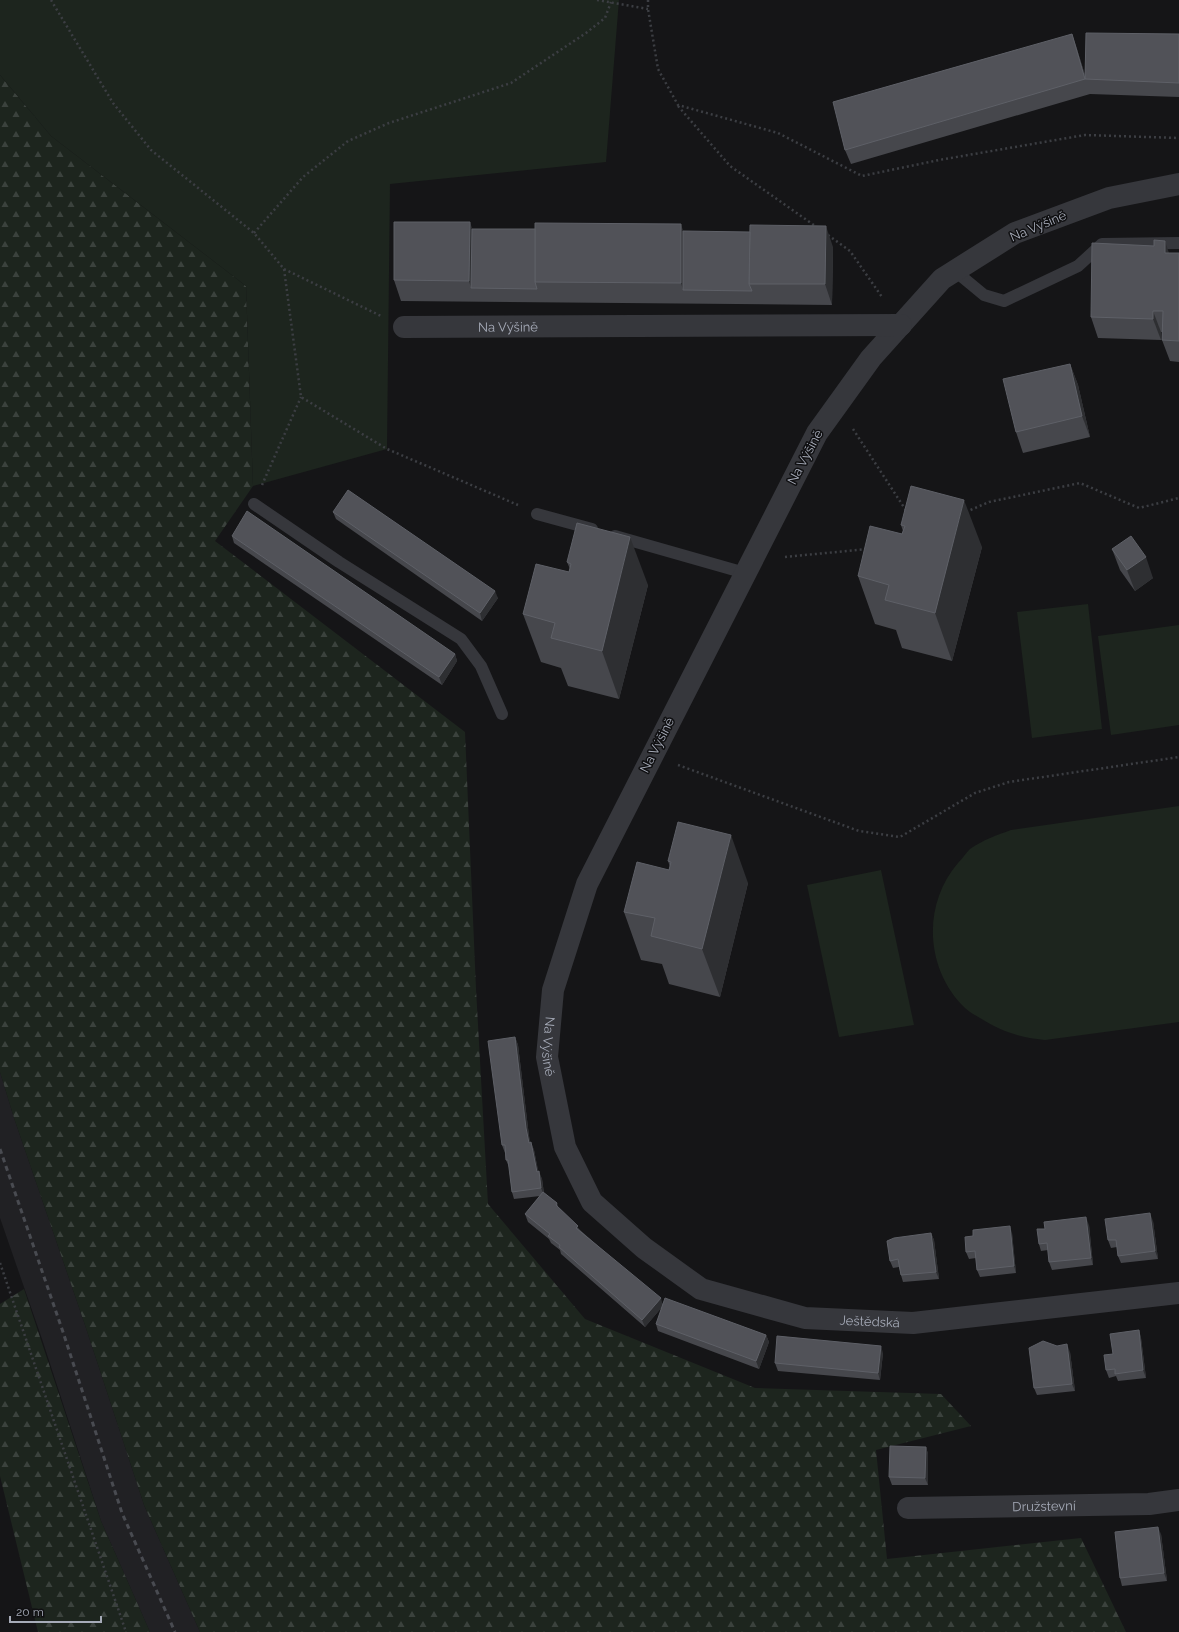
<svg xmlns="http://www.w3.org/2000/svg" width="1179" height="1632" viewBox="0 0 1179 1632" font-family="Raleway,sans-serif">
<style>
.built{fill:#212124}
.forest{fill:url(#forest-firs)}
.park{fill:#1d251e}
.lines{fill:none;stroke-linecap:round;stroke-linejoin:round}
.path{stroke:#3c3e43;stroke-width:2.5;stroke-dasharray:2 3;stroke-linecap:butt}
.lane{stroke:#36373c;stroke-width:12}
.street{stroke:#36373c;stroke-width:22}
.rail{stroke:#494b51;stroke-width:3;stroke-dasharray:5 4;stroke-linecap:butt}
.wall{fill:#46474c}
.shaded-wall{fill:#2e2f32}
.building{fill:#515258;stroke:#5e6067}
.labels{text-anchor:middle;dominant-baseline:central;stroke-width:3;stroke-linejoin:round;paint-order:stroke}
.street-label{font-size:13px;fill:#a6abb8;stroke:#101012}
</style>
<defs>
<pattern id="forest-firs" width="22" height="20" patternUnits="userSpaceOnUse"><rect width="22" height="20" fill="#1d251e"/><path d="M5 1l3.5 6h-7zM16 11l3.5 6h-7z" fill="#3b423d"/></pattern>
</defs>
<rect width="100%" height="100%" fill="#151517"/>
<path class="built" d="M0,1072l14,46 71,207 59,180 56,127h-50l-49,-111 -59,-182 -42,-121z"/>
<g class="forest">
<path d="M0,75l51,61 195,150 7,200 -38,55 250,191 11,257 12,215 97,115 170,69 186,6 30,32 -95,24 11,109 194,-21 45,94h-926l-56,-127 -59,-180 -71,-207 -14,-46z"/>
<path d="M24,1289l77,232 49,111h-112l-38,-156v-172z"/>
</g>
<g class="park">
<path d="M0,0h619l-13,162 -216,22 -3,265 -134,37 -7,-200 -195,-150 -51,-61z"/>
<path d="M1088,604l14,125 -70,9 -15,-126z"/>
<path d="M1179,625v100l-68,10 -13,-99z"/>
<path d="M1179,806v216l-134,18c-26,-3 -43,-8 -65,-22 -5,-3 -11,-6 -15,-10 -40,-39 -43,-103 -7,-145 4,-4 8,-10 12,-14 13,-9 27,-14 41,-19z"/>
<path d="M881,870l33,155 -75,12 -32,-152z"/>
</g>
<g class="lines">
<g class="path">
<path d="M51,0l62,103 38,47 103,83 30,36 17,128 86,52 131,56"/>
<path d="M597,0l51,9"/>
<path d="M648,0v9l10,60 20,36 100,28 84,43 77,-16 146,-25 94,3"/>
<path d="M678,106l52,60 88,62"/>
<path d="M254,233l49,-56 45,-36 41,-18 122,-40 75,-50 19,-15 6,-16"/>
<path d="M828,235l22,16 32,46"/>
<path d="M284,269l97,47"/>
<path d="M853,429l54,83"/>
<path d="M262,485l39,-88"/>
<path d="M966,512l23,-10 91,-19 59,25 40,-10"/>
<path d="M785,557l82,-8"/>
<path d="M678,765l181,66 41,6 75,-44 34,-11 170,-25"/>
<path d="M0,1263l126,369"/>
</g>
<g class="lane">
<path d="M955,271l29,24 20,6 74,-35 24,-22 77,-1"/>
<path d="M254,504l85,58 122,77 20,27 21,48"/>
<path d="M537,514l55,15"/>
<path d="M615,536l130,37"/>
</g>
<g class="street">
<path id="s1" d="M1179,184l-70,14 -94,35 -73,46 -71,79 -54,75 -230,451 -34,106 -6,67 18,90 27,55 52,46 57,41 104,29 108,5 266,-30"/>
<path id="s2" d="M404,327l497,-2"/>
<path id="s3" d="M908,1508l241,-4 30,-4"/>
</g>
<path class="rail" d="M0,1149l63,183 59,181 53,119"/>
</g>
<g class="wall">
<path d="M1072,34l5,15 8,26 94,-41v63l-89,-3 -239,70 -6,-14z"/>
<path d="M472,229l211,2 150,16 -1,58 -431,-4 -7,-21z"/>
<path d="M1169,253h10v109l-9,-1 -8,-21v-8h-1v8l-63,-2 -7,-21z"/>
<path d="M1070,364l8,21 12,52 -67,16 -7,-21z"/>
<path d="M333,512l165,86 -16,23 -146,-102z"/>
<path d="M901,525l81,22 -30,114 -50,-13 -6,-18 -21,-6 -17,-48 44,-42 1,-3z"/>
<path d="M232,536l223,118 2,7 -15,24 -208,-142z"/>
<path d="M1112,549l41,29 -18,13 -15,-21z"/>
<path d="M567,562l81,23 -29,114 -51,-13 -7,-18 -20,-6 -18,-48 46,-42 1,-3z"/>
<path d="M668,861l80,22 -28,114 -51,-13 -7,-20 -21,-4 -17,-48 45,-42 1,-3z"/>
<path d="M515,1037l3,8 11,91 1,6 4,8 4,21 4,8 2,14 13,10 1,4 22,23 83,74 103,31 3,7 -10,27 -101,-38 -2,-7 6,-17 -17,20 -84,-73 -1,-4 -9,-7 -2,-4 -21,-17 -3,-8 15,-18 -26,3 -2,-7 -3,-25 -3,-7 -1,-7 -3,-8z"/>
<path d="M1153,1221l5,38 -37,4 -3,-7 -1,-9 -6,1 -3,-8z"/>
<path d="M1089,1225l4,40 -41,5 -3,-8 -1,-12 -7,1 -2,-7z"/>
<path d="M931,1233l3,7 5,39 -36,3 -2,-7 -2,-8 -6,1 -3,-7z"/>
<path d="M1012,1233l4,40 -36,4 -3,-7 -1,-12 -7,1 -3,-7z"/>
<path d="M1139,1330l2,8 5,40 -28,3 -2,-5 -7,2 -3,-8z"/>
<path d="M1070,1352l5,39 -38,4 -3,-7z"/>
<path d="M883,1353l-3,27 -102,-9 -3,-8z"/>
<path d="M926,1447l2,7v31h-36l-3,-8z"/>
<path d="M1161,1534l6,47 -45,5 -2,-8z"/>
</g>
<g class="shaded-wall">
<path d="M1072,34l5,15 9,30h-1z"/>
<path d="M470,222l7,21 -6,45 -2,-7z"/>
<path d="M681,224l7,22 -5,44 -2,-7z"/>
<path d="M826,226l7,21 -1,58 -7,-21z"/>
<path d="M1165,241l7,21 -7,-9z"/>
<path d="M1153,311l8,21v8l-8,-21z"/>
<path d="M1070,364l8,21 12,52 -8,-21z"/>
<path d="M964,500l18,47 -30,114 -17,-48z"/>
<path d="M630,537l18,48 -29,114 -17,-48z"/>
<path d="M1146,557l7,21 -18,13 -8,-21z"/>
<path d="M495,591l3,7 -16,23 -2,-8z"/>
<path d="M455,654l2,7 -15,24 -3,-8z"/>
<path d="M731,835l17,48 -28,114 -18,-48z"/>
<path d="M515,1037l3,8 11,91 3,14 -3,-7 -3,-15z"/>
<path d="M531,1142l3,8 6,29 -3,-7z"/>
<path d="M539,1171l3,8 2,16 -3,-7z"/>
<path d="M1150,1213l3,8 5,38 -3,-8z"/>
<path d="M1086,1217l3,8 4,40 -2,-7z"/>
<path d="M1010,1226l2,7 4,40 -2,-7z"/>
<path d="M931,1233l3,7 5,39 -3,-7z"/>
<path d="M661,1298l2,8 -18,21 -3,-7z"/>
<path d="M1139,1330l2,8 5,40 -3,-8z"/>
<path d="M766,1335l3,7 -10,27 -3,-8z"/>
<path d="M1067,1344l3,8 5,39 -3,-7z"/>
<path d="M881,1346l2,7 -3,27 -2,-7z"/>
<path d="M926,1447l2,7v31l-3,-7z"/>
<path d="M1158,1527l3,7 6,47 -3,-8z"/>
</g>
<g class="building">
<path d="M1086,33l93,1v49l-94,-4 -240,71 -12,-48 239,-68 13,45z"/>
<path d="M394,222h76l-1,59 -75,-1z"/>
<path d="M535,223l146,1v59l-146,-1z"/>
<path d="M750,225l76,1 -1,58h-76z"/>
<path d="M472,229h63v53l2,7 -66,-1z"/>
<path d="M683,231l67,1 -1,52 3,7 -69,-1z"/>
<path d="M1154,240l11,1v12h14v88l-17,-1 1,-29h-10v8l-62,-2 1,-74 62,3z"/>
<path d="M1070,364l12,52 -66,16 -13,-53z"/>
<path d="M911,486l53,14 -29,113 -50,-13 4,-15 -31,-9 12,-50 32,8 3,-8 -4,-1z"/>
<path d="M348,490l147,101 -15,22 -147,-101z"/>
<path d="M247,511l208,143 -16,23 -207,-141z"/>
<path d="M577,523l53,14 -28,114 -51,-13 4,-15 -32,-9 13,-50 33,8 2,-8 -4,-2z"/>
<path d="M1131,536l15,21 -19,13 -15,-21z"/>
<path d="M678,822l53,13 -29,114 -51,-13 4,-18 -31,-6 13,-50 32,8 2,-8 -3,-1z"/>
<path d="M515,1037l11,91 3,15 2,-1 6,30 2,-1 2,17 -29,4 -4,-32h-2l-1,-15h-3l-14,-104z"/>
<path d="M543,1192l14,11 -1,2 22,21 -2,2 85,70 -19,22 -83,-73 1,-2 -12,-9 2,-2 -25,-20z"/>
<path d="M1150,1213l5,38 -37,5 -2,-16h-8l-3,-21z"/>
<path d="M1086,1217l5,41 -42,4 -2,-19 -8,1 -2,-15h8l-1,-7z"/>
<path d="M1010,1226l4,40 -37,4 -2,-19 -9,1 -1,-15 8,-1v-6z"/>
<path d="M931,1233l5,39 -35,3 -3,-16 -8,2 -3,-20 7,-3z"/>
<path d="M665,1298l101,37 -10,26 -100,-37z"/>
<path d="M1139,1330l4,40 -28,4v-5l-9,1 -2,-15 9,-1 -3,-20z"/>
<path d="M777,1336l104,10 -3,27 -103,-10z"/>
<path d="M1043,1341l14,5 10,-2 5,40 -38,4 -5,-40z"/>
<path d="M890,1446l36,1 -1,31 -36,-1z"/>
<path d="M1158,1527l6,46 -44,5 -5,-46z"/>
</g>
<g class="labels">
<g class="street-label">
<text transform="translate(1038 226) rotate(-23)">Na Výšině</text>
<text stroke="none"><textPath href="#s2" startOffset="104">Na Výšině</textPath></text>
<text transform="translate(805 457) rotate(-62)">Na Výšině</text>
<text transform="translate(657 745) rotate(-63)">Na Výšině</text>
<text stroke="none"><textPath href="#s1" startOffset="1131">Na Výšině</textPath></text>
<text stroke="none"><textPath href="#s1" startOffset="1607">Ještědská</textPath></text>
<text stroke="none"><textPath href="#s3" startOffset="136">Družstevní</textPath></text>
</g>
</g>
<path d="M10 1616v6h91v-6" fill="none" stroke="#a6abb8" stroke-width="2"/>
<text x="16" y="1616" font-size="12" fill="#a6abb8" stroke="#101012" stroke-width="3" paint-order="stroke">20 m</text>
</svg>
